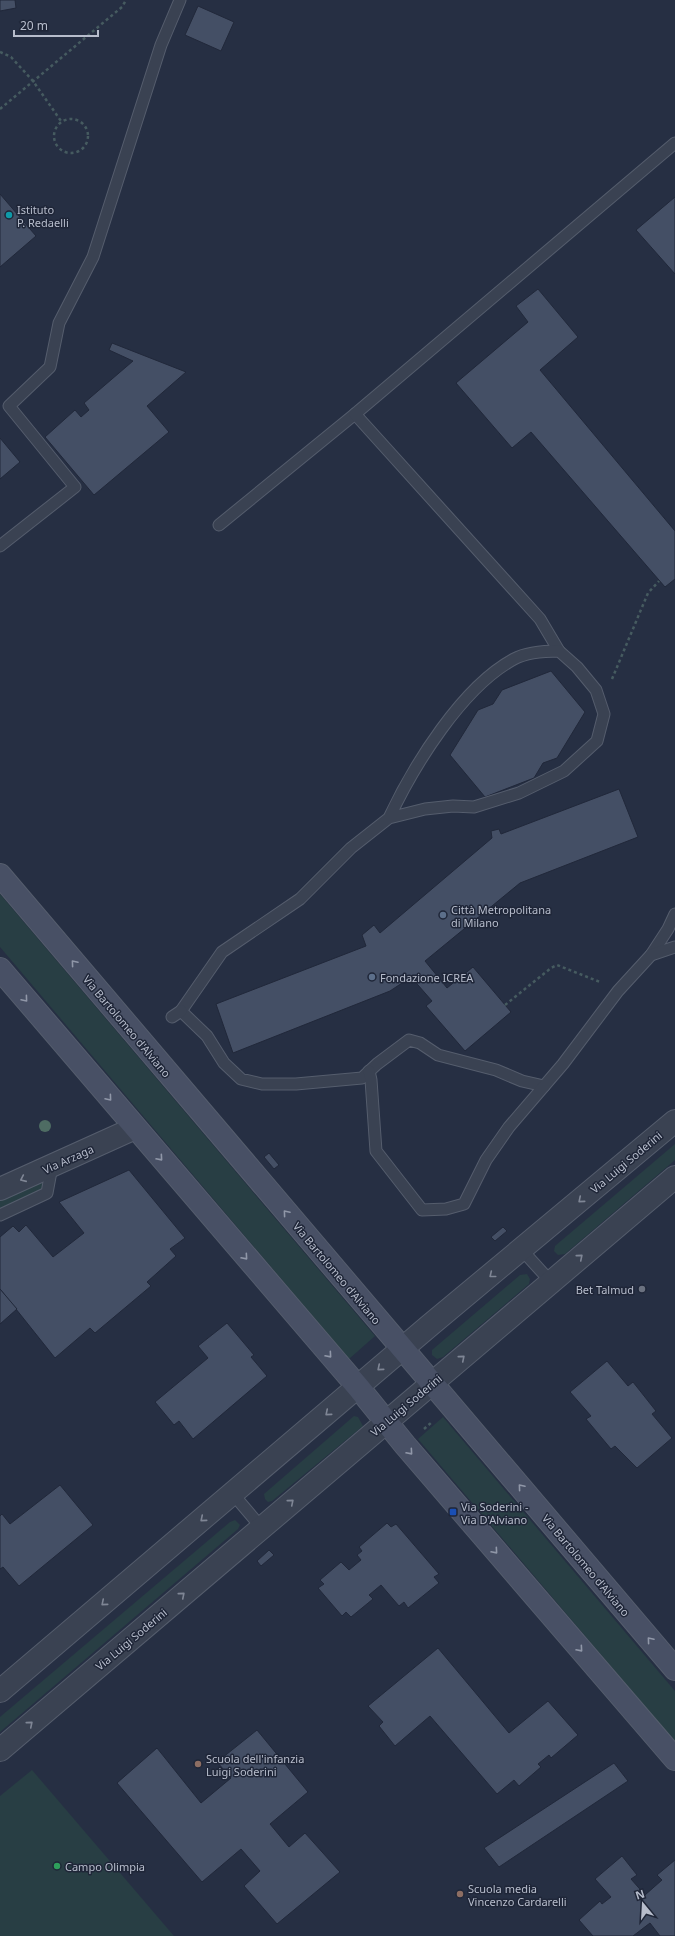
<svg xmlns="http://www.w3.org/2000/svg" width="675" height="1936" viewBox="0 0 675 1936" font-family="'Noto Sans',sans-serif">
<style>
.green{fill:#283e44}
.building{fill:#444f65;stroke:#21283a}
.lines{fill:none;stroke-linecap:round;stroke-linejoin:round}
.service-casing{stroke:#555d6d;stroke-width:13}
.minor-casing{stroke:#555d6d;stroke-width:24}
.tertiary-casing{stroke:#555d6d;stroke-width:24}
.secondary-casing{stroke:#555d6d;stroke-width:24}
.path{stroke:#465b60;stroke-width:2.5;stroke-dasharray:3 3;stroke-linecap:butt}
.service{stroke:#3a4252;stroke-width:11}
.minor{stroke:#3a4252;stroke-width:22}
.tertiary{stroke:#3a4252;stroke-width:22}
.secondary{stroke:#485065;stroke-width:22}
.tree{fill:#4e6c63}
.oneway{stroke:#9097a8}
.oneway2{stroke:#7f8695}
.culture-dot{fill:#0f9aa8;stroke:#1f2638;stroke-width:1.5}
.service-dot{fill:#5c6f8a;stroke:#1f2638;stroke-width:1.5}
.worship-dot{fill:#6b7280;stroke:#1f2638;stroke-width:1.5}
.transit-dot{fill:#1a4fb4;stroke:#1f2638;stroke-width:1.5}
.education-dot{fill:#8d6e63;stroke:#1f2638;stroke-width:1.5}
.leisure-dot{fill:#2e9e5b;stroke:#1f2638;stroke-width:1.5}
.labels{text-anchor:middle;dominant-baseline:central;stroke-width:3;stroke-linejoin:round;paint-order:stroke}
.poi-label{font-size:11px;fill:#b7bdcc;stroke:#1f2638;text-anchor:start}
.street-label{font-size:11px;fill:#b7bdcc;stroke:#1f2638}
</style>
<rect width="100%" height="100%" fill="#262f43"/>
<g class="green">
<path d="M0,894l375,442 -26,23 -349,-412z"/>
<path d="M675,1144v16l-110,94 -7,1 -4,-4 1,-5z"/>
<path d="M49,1178l-8,12 -41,19v-11z"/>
<path d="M527,1274l3,5 -1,5 -86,73 -6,2 -5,-4v-5l88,-75z"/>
<path d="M354,1416l4,1 5,9 -91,75 -4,1 -3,-3 -1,-5z"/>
<path d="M443,1417l232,274v51l-257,-303z"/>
<path d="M235,1520l5,5 -2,4 -238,203v-15l230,-195z"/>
<path d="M32,1770l142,166h-174v-140z"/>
</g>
<g class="building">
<path d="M0,0h15l1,8 -16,3z"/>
<path d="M198,6l36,16 -13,29 -36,-16z"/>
<path d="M0,194l36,42 -36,31z"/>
<path d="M675,197v77l-39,-44z"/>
<path d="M538,289l40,48 -38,33 135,161v48l-10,8 -134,-155 -19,16 -56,-65 72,-61 -12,-16z"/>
<path d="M112,343l74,29 -39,34 22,26 -75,63 -49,-58 30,-27 6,7 8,-7 -5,-7 49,-42 -24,-11z"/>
<path d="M0,438l20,24 -20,17z"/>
<path d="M551,671l34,41 -28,46 -14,5 -9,15 -49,19 -35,-42 28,-45 15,-6 9,-14z"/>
<path d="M619,789l19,48 -118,46 -95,78 22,27 26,-21 38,45 -46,39 -39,-45 6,-5 -21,-24 -21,14 -157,62 -17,-49 150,-58 -4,-11 12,-10 6,8 112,-95 -1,-7 8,-2 2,5z"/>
<path d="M269,1153l10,12 -5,4 -10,-12z"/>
<path d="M129,1170l56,68 -15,11 6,7 -29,26 4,4 -56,47 -5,-5 -35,30 -55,-69v-52l13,-11 6,6 7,-7 27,32 31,-24 -25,-31z"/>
<path d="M503,1227l4,4 -12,10 -4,-4z"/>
<path d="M0,1289l17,20 -17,15z"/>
<path d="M227,1323l27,32 -3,2 16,19 -74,63 -14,-18 -5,4 -19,-23 53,-44 -10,-12z"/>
<path d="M607,1361l21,25 5,-4 23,29 -4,3 20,24 -35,30 -22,-22 -4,3 -25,-30 5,-3 -21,-24z"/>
<path d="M60,1485l33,40 -74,61 -16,-19 -3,2v-53l2,-2 8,10z"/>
<path d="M387,1523l4,4 5,-3 43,50 -5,3 5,6 -31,25 -4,-6 -5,4 -18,-21 -12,10 4,4 -22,18 -5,-5 -4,4 -24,-28 6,-4 -4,-4 21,-18 8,8 12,-10 -4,-5 5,-4 -3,-4z"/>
<path d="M269,1550l5,5 -13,11 -4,-5z"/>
<path d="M438,1648l71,85 39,-32 30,34 -27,23 -2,-3 -11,9 3,3 -22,19 -5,-6 -17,14 -67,-78 -35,30 -16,-20 4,-4 -15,-16z"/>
<path d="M257,1730l51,62 -38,32 19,23 16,-14 35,39 -63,52 -33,-38 16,-15 -19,-22 -39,33 -85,-99 40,-35 44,55 30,-25 -14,-16z"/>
<path d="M614,1763l14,18 -129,86 -15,-19z"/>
<path d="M622,1856l15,19 -6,4 14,16 17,-15 -5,-5 18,-15v76h-15l-10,-13 -17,13h-40l-14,-16 21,-19 2,3 9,-7 -16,-18z"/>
</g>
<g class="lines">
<g class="service-casing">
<g id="service">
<path d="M219,525l136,-111"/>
<path d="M0,546l75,-59 -66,-81 41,-39 9,-44 34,-66 68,-212 19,-45"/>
<path d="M559,651l-19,-32 -185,-205 320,-271"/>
<path d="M389,818c25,-53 73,-131 125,-159 13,-7 31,-8 45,-8l18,16 19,23 8,24 -7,27 -33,30 -45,22 -45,14 -21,-1 -28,3 -36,9 -38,30 -51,51 -78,53 -41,59 26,25 17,27 17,16 21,5h34l66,-6 15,-14 32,-24 11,3 18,12 58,15 26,11 22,5"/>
<path d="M651,955l17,-26 7,-15"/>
<path d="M172,1017l9,-6"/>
<path d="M369,1071l2,9 5,71 46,59 24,-1 18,-5 22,-44 23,-33 54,-63 55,-73 33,-36 24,-8"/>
<path d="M0,1215l47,-22 5,-27"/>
<path d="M522,1250l29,32"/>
<path d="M233,1494l28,33"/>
</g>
</g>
<g class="minor-casing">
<path id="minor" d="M0,1189l135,-61"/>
</g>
<g class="tertiary-casing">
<g id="tertiary">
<path d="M0,1691l429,-365 246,-205"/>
<path d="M0,1750l675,-573"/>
</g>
</g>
<g class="secondary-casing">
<g id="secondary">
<path d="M0,875l675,794"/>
<path d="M0,969l358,418 47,58 270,314"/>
</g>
</g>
<g class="path">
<path d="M0,52l11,5 22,24 28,40"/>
<path d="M0,109l122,-102 4,-7"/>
<circle cx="71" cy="136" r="17"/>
<path d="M612,679l36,-86 11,-12"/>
<path d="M505,1005l46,-37 6,-3 43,17"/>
<path d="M424,1429l8,-7"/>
</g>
<use href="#service" class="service"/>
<use href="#minor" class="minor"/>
<use href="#tertiary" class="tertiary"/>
<use href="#secondary" class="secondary"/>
</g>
<circle class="tree" cx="45" cy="1126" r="6"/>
<defs><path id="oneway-chevron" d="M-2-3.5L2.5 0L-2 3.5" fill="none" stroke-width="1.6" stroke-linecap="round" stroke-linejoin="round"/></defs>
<g class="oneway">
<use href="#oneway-chevron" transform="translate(74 963) rotate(-130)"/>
<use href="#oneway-chevron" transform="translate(25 999) rotate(50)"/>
<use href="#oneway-chevron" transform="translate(109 1098) rotate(50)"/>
<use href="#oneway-chevron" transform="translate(160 1158) rotate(49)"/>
<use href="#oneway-chevron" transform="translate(286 1213) rotate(-130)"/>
<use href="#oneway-chevron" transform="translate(245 1257) rotate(49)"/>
<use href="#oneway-chevron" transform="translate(329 1355) rotate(49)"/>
<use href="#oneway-chevron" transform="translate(410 1452) rotate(49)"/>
<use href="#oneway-chevron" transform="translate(521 1487) rotate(-130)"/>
<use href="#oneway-chevron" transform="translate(495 1551) rotate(49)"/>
<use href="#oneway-chevron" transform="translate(650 1640) rotate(-130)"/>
<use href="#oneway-chevron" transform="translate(580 1649) rotate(49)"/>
</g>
<g class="oneway2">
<use href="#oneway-chevron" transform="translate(23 1179) rotate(156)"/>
<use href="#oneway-chevron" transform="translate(581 1200) rotate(140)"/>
<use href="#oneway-chevron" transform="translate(580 1257) rotate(-40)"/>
<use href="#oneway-chevron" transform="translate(492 1275) rotate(141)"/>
<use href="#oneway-chevron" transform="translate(462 1358) rotate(-40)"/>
<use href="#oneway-chevron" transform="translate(380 1368) rotate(140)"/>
<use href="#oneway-chevron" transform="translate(328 1413) rotate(140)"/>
<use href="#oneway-chevron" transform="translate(291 1502) rotate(-40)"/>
<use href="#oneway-chevron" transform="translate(203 1519) rotate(140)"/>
<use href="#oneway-chevron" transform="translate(182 1595) rotate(-40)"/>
<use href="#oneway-chevron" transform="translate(104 1603) rotate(140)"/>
<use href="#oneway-chevron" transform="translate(30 1724) rotate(-40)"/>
</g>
<circle class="culture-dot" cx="9" cy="215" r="4"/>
<g class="service-dot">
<circle cx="443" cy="915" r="4"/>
<circle cx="372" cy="977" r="4"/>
</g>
<circle class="worship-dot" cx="642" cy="1289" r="4"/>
<rect class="transit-dot" x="449" y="1508" width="8" height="8" rx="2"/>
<g class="education-dot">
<circle cx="198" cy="1764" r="4"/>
<circle cx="460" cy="1894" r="4"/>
</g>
<circle class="leisure-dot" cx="57" cy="1866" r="4"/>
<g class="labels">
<g class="poi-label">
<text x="17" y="209">Istituto<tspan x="17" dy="13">P. Redaelli</tspan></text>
<text x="451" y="909">Città Metropolitana<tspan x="451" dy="13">di Milano</tspan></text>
<text x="380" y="977">Fondazione ICREA</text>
<text x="634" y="1289" text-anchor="end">Bet Talmud</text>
<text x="461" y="1506">Via Soderini -<tspan x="461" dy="13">Via D'Alviano</tspan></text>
<text x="206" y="1758">Scuola dell'infanzia<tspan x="206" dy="13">Luigi Soderini</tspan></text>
<text x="65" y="1866">Campo Olimpia</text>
<text x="468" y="1888">Scuola media<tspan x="468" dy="13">Vincenzo Cardarelli</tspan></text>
</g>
<g class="street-label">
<text transform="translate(127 1026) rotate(50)">Via Bartolomeo d'Alviano</text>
<text transform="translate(68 1159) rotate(-24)">Via Arzaga</text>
<text transform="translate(626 1162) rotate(-40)">Via Luigi Soderini</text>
<text transform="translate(337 1273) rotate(50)">Via Bartolomeo d'Alviano</text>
<text transform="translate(406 1405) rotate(-40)">Via Luigi Soderini</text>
<text transform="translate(586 1565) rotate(50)">Via Bartolomeo d'Alviano</text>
<text transform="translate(131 1639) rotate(-40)">Via Luigi Soderini</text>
</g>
</g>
<g transform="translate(643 1904) rotate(342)" stroke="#1f2638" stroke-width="3" paint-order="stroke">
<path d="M0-3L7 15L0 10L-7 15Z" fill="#b7bdcc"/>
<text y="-6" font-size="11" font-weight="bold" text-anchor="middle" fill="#b7bdcc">N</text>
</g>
<path d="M14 30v6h84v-6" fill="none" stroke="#b7bdcc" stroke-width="2"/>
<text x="20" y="30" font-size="12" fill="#b7bdcc" stroke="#1f2638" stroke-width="3" paint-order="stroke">20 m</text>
</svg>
